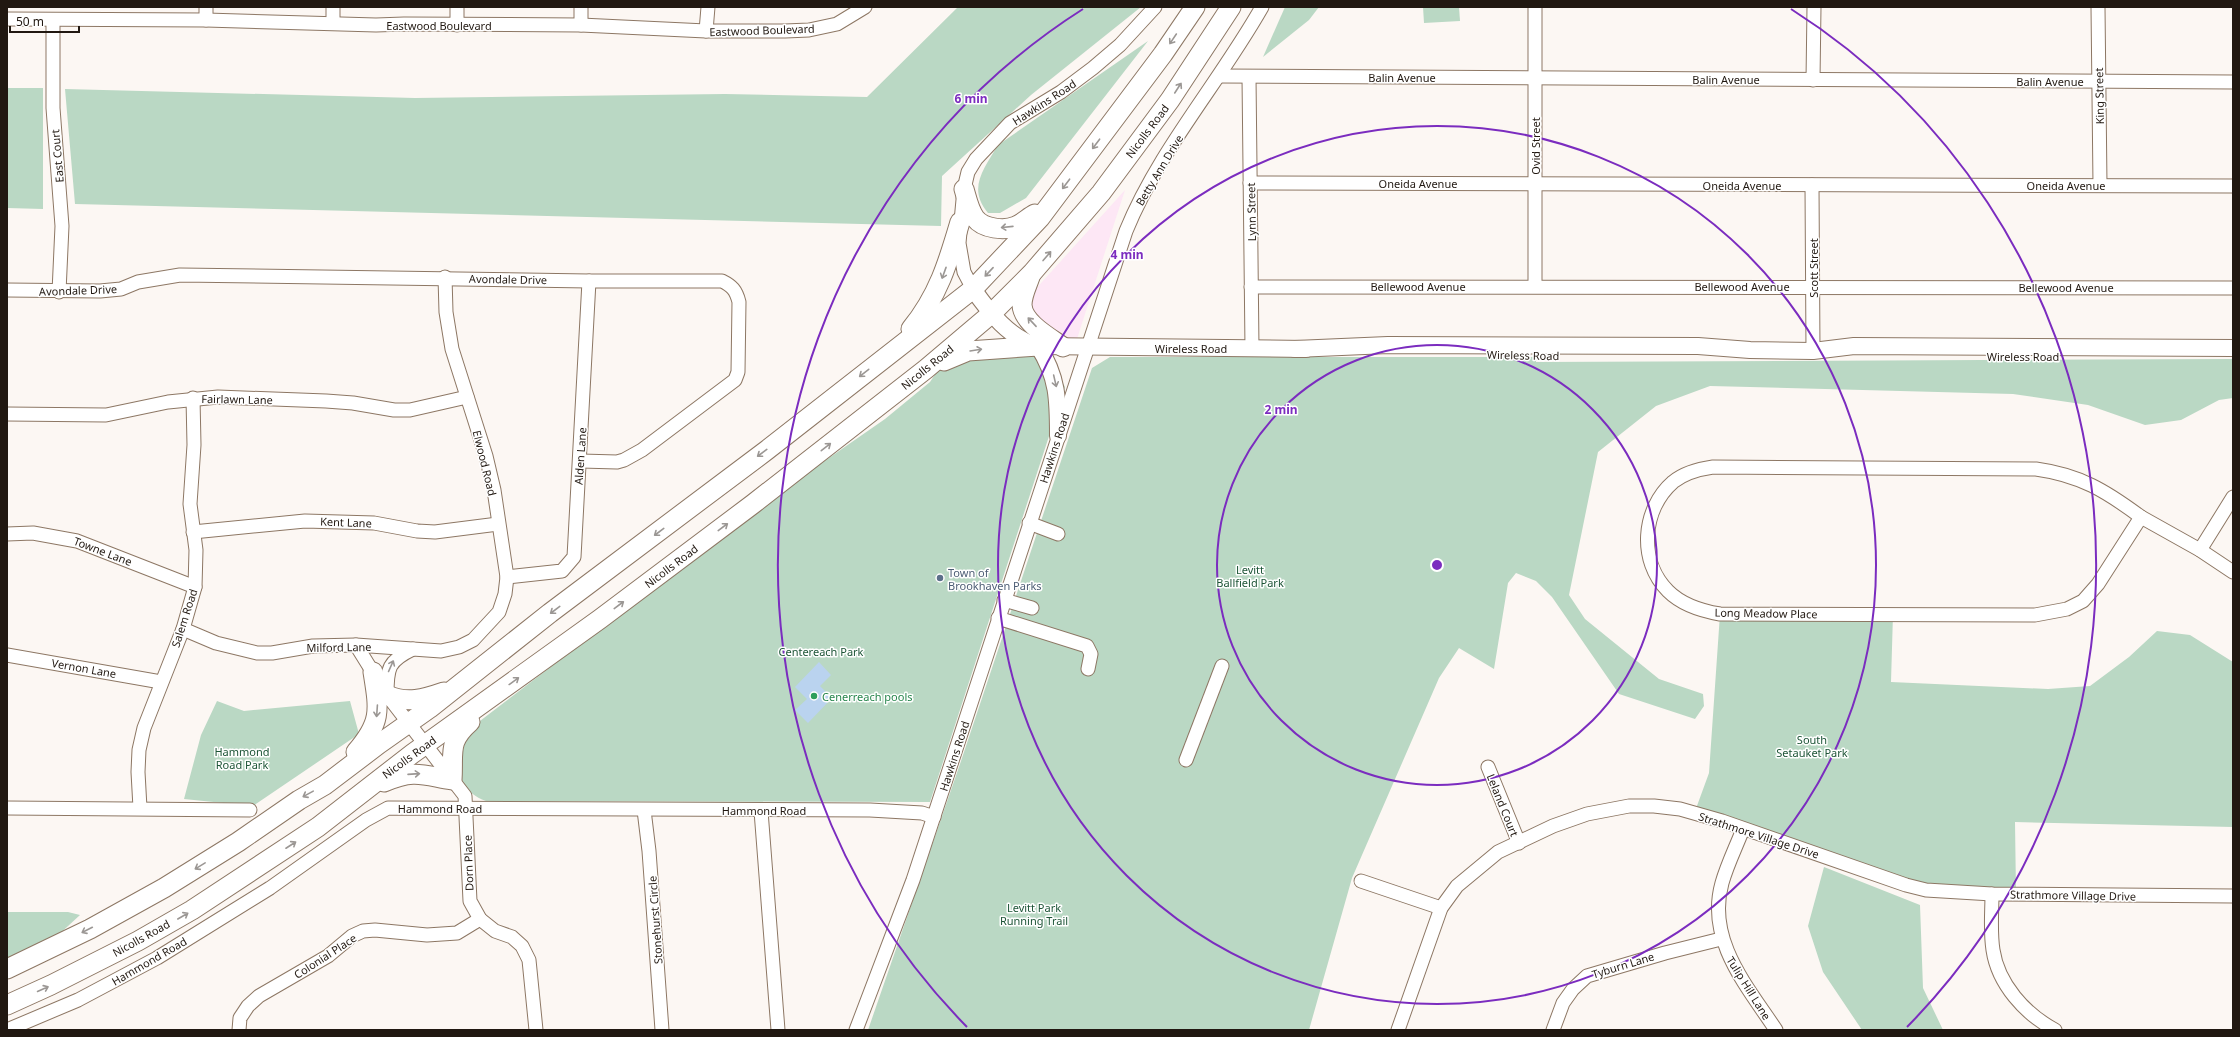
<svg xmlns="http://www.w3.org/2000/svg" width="2240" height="1037" viewBox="0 0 2240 1037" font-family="'Noto Sans',sans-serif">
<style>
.commercial{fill:#fde7f5}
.green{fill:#bad8c4}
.water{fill:#bad3ef}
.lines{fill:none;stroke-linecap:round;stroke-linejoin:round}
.minor-casing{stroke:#8d7764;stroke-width:15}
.major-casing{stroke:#8d7764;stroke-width:18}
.highway-casing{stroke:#8d7764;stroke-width:21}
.minor{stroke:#fff;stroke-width:13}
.major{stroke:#fff;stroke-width:16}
.highway{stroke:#fff;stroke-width:19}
.oneway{stroke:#9b9794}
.ring{fill:none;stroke:#7b2cbf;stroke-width:2}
.service-dot{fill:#5c6f8a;stroke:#fff;stroke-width:1.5}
.leisure-dot{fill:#2e9e5b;stroke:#fff;stroke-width:1.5}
.labels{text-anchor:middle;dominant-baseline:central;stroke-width:3;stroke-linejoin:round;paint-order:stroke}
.street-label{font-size:11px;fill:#211811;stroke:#fff}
.park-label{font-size:11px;fill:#1c5436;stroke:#fff}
.service-label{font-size:11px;fill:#4e5e75;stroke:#fff;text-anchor:start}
.leisure-label{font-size:11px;fill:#27864d;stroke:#fff;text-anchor:start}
.centre{fill:#7b2cbf;stroke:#fff;stroke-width:2}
.ring-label{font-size:12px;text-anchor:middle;font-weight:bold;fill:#7b2cbf;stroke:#fff;stroke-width:3;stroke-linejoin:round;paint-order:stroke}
</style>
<rect width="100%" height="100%" fill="#fcf7f3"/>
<path class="commercial" d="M1125,190l-50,155h-12l-39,-43z"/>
<g class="green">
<path d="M958,7h183l-110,88 -89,81 -1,50 -866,-22 -10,-115 350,9 310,-4 142,3z"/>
<path d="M1285,7h34l-10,13 -46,37z"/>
<path d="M1423,7h36l1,14 -36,2z"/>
<path d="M1148,41l-122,157 -26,15h-12c-21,-25 -4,-44 10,-68z"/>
<path d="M7,88h36v121l-36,-1z"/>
<path d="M1024,350l29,14 12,23 -135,415 -444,-1c-32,-12 -26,-35 -27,-64l321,-245 105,-73 45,-37 6,-9 16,-12z"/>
<path d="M1110,357h426v5l697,-3v39l-14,2 -38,20 -36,5 -57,-20 -75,-11 -303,-8 -54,20 -58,46 -29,143 16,24 74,60 44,15 1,12 -9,13 -76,-25 -67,-97 -16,-16 -20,-8 -8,10 -14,86 -35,-21 -20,30 -87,200 -43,152h-441l92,-266 132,-396z"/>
<path d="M1720,614h173l-2,68 157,7 42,-3 39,-29 28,-26 33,4 43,27v165l-218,-5 1,72 -67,-2 -255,-78 15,-41z"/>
<path d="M217,701l27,10 106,-10 9,33 -106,72 -69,-7 17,-64z"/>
<path d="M1824,867l96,38 3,83 20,42h-81l-39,-58 -15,-46z"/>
<path d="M7,912h61l12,3 -25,23 -48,23z"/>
</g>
<path class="water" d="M819,662l12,13 -11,11 12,12 -24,25 -13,-13 12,-11 -12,-12z"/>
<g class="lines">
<g class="minor-casing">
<g id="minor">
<path d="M581,7v18"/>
<path d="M2098,7l2,178"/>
<path d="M7,19l199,1 170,5 28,-1 177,1 125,6h79l24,-1 28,-6 28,-17"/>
<path d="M53,20v88l9,118 -3,66"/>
<path d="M206,20v-13"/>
<path d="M333,23v-16"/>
<path d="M457,25v-18"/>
<path d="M706,31l2,-24"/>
<path d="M1219,76l1014,6"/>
<path d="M1249,77l3,271"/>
<path d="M1813,80l1,-73"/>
<path d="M1250,183l983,3"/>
<path d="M1812,185l1,166"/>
<path d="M1535,286v-279"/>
<path d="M1251,287l982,1"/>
<path d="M973,289l-9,-17 -5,-29 5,-54 4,-17 8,-13 34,-36 51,-31 32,-24 27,-23 35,-38"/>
<path d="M7,290l93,1 21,-2 17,-7 42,-7 409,6h133c10,5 14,9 17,21l-1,70 -3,8 -93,70 -18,10 -7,2 -36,-1"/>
<path d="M7,414l99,1 62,-13 50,-5 108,4 27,2 41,7h16l57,-13"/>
<path d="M1713,467l323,2c44,6 70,22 105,48l-43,67 -15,17 -16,8 -32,6 -315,-1c-18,-3 -39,-10 -52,-23 -30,-30 -26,-82 5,-109 11,-9 26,-13 40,-15z"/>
<path d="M2141,517l59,33 33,22"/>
<path d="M1029,523l29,11"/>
<path d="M193,532l112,-11 69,2 43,8 18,1 63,-8"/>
<path d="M7,534l26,-1 44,8 118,46"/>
<path d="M2200,550l33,-53"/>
<path d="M507,577l55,-6 12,-14 15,-276"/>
<path d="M1004,600l28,8"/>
<path d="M998,618l89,28 4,8 -3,15"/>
<path d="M183,629l33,14 41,10h15l41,-7 43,-1 85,6 18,-4 14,-7 26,-28 6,-18 2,-17 -13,-87 -8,-34 -34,-107 -6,-37 -1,-35"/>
<path d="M356,645l31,50 78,101 5,105 10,18 15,12 17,6 10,9 7,14 7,70"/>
<path d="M7,655l154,27"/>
<path d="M387,695c0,-27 1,-34 26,-46"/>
<path d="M1186,760l36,-94"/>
<path d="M1488,767l31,76"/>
<path d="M7,808l243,2"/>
<path d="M140,808l-2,-36 1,-22 5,-22 39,-99 12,-42 1,-37 -6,-46 4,-59 -1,-47"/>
<path d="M644,810l5,41 13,179"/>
<path d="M761,811l17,219"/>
<path d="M1743,829c-7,18 -16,36 -21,54 -16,57 25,103 54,147"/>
<path d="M1361,881l80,27"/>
<path d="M1992,894c0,18 -2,37 1,56 5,34 32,64 62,80"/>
<path d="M7,1030l71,-30 79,-42 113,-70 96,-68 22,-12 482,2 52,3 12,4"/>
<path d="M239,1030l1,-12 8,-12 11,-10 69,-40 24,-20 11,-5 12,-1 52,5 30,-2 23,-14"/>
<path d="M856,1030l57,-150 213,-649c33,-81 93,-148 136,-224"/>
<path d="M1398,1030l43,-122 16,-22 41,-34 55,-26 34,-12 42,-8h25l26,3 42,12 184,64 20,5 66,4 241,2"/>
<path d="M1553,1030l10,-27 10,-14 14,-13 78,-23 56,-14"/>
</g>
</g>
<g class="major-casing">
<g id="major">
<path d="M973,289c16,23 37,50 65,57l268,3"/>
<path d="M1038,346c20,31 20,54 20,90"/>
<path d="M1295,349l93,-4 310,1 52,4 63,1 41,-5 379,2"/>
</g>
</g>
<g class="highway-casing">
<g id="highway">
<path d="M964,189c3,10 5,21 11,29 8,11 30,13 41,8 7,-3 13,-9 19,-12"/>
<path d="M1030,277c-3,9 -8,18 -8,28 1,18 27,32 41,42"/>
<path d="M911,329c27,-33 37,-66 49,-107"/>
<path d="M944,361l24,-10 70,-5"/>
<path d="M387,695c20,9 37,4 57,-3"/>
<path d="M356,752c26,-30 23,-42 17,-80"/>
<path d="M384,782c31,-13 38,-7 68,-2 2,-27 -5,-38 18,-58"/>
<path d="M7,969l83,-40 74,-41 74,-46 61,-42 26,-15 54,-41 51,-36 120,-95 217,-163 206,-161 67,-71 123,-164 32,-47"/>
<path d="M7,1005l44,-20 87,-44 54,-31 126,-83 94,-73 188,-135 153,-115 173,-135 65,-55 41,-41 69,-80 69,-93 61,-93"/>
</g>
</g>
<use href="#minor" class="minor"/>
<use href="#major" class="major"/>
<use href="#highway" class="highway"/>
</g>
<defs><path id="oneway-shaft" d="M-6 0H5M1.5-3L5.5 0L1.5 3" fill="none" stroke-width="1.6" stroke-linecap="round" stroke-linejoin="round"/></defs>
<g class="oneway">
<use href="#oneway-shaft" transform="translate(1173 39) rotate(124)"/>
<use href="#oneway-shaft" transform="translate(1178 88) rotate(-57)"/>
<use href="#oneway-shaft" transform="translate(1096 144) rotate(127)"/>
<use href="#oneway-shaft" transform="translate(1066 184) rotate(127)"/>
<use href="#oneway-shaft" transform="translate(1007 227) rotate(174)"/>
<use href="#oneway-shaft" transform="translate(1047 256) rotate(-49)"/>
<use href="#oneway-shaft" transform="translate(989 272) rotate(133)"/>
<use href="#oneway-shaft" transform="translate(944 273) rotate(110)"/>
<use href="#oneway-shaft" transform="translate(1032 322) rotate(-133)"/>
<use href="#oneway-shaft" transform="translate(976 350) rotate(-9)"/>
<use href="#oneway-shaft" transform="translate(864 373) rotate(142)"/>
<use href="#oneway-shaft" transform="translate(1055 381) rotate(77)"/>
<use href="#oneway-shaft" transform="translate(826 447) rotate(-38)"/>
<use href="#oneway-shaft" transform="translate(762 453) rotate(143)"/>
<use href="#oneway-shaft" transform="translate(723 527) rotate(-37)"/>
<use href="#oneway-shaft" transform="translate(659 532) rotate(143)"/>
<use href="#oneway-shaft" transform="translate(619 605) rotate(-37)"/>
<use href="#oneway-shaft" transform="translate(555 610) rotate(143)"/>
<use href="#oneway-shaft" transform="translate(391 666) rotate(-66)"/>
<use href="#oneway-shaft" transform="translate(514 681) rotate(-36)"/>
<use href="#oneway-shaft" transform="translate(377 711) rotate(94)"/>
<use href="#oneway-shaft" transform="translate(414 774) rotate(-4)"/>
<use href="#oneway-shaft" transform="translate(308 794) rotate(151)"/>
<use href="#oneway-shaft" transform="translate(291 845) rotate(-33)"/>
<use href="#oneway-shaft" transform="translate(200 866) rotate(149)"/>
<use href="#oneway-shaft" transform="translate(183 916) rotate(-30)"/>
<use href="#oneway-shaft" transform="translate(87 930) rotate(153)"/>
<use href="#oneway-shaft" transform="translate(43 989) rotate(-24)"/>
</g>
<g class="ring">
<circle cx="1437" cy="565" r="220"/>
<circle cx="1437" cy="565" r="439"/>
<path d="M967 1027A659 659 0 0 1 1083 9M1791 9A659 659 0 0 1 1907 1027"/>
</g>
<circle class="service-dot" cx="940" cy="578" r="4"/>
<circle class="leisure-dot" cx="814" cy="696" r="4"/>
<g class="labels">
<g class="street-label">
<text x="439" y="25">Eastwood Boulevard</text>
<text transform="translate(762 30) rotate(-2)">Eastwood Boulevard</text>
<text x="1402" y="77">Balin Avenue</text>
<text x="1726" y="79">Balin Avenue</text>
<text x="2050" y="81">Balin Avenue</text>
<text transform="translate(2099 96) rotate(-91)">King Street</text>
<text transform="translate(1044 102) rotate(-33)">Hawkins Road</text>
<text transform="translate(1147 131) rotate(-53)">Nicolls Road</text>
<text transform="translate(1535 146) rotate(-90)">Ovid Street</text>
<text transform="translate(57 156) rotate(-95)">East Court</text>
<text transform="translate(1159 170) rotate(-59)">Betty Ann Drive</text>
<text x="1418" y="183">Oneida Avenue</text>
<text x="1742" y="185">Oneida Avenue</text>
<text x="2066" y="185">Oneida Avenue</text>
<text transform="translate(1251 212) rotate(-91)">Lynn Street</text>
<text transform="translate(1813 268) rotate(-90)">Scott Street</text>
<text transform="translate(508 279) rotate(1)">Avondale Drive</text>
<text x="1418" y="286">Bellewood Avenue</text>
<text x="1742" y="286">Bellewood Avenue</text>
<text x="2066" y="287">Bellewood Avenue</text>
<text transform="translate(78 290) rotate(-2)">Avondale Drive</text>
<text x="1191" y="348">Wireless Road</text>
<text transform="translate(1523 355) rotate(1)">Wireless Road</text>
<text x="2023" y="356">Wireless Road</text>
<text transform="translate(927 367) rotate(-39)">Nicolls Road</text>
<text transform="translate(237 399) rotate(1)">Fairlawn Lane</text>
<text transform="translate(1054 448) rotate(-72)">Hawkins Road</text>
<text transform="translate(580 456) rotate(-86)">Alden Lane</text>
<text transform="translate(485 463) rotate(76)">Elwood Road</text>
<text transform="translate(346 522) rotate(2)">Kent Lane</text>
<text transform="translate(103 551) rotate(21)">Towne Lane</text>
<text transform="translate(671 566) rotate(-37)">Nicolls Road</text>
<text transform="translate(1766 613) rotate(1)">Long Meadow Place</text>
<text transform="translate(184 618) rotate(-72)">Salem Road</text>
<text transform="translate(339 647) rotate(-1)">Milford Lane</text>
<text transform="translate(84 668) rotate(10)">Vernon Lane</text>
<text transform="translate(954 756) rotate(-72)">Hawkins Road</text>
<text transform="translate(409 757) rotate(-36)">Nicolls Road</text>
<text transform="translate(1503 805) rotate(68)">Leland Court</text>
<text x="440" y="808">Hammond Road</text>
<text x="764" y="810">Hammond Road</text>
<text transform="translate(1759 835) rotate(18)">Strathmore Village Drive</text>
<text transform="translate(468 863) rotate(-92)">Dorn Place</text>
<text transform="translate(2073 895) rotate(1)">Strathmore Village Drive</text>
<text transform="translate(655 920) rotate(-94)">Stonehurst Circle</text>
<text transform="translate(141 938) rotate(-29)">Nicolls Road</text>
<text transform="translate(325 956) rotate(-33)">Colonial Place</text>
<text transform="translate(149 961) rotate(-30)">Hammond Road</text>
<text transform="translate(1623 965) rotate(-17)">Tyburn Lane</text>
<text transform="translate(1749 988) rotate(58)">Tulip Hill Lane</text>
</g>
<g class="park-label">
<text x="1250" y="569">Levitt<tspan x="1250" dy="13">Ballfield Park</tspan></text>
<text x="821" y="651">Centereach Park</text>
<text x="1812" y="739">South<tspan x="1812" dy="13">Setauket Park</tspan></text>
<text x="242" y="751">Hammond<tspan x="242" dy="13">Road Park</tspan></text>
<text x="1034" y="907">Levitt Park<tspan x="1034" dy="13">Running Trail</tspan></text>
</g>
<g class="service-label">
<text x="948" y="572">Town of<tspan x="948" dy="13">Brookhaven Parks</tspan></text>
</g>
<g class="leisure-label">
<text x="822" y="696">Cenerreach pools</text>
</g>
</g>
<circle cx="1437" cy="565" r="6" class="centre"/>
<g class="ring-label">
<text x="971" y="103">6 min</text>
<text x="1127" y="259">4 min</text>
<text x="1281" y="414">2 min</text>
</g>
<rect width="2240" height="1037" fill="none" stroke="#211811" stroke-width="16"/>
<path d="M10 26v6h69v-6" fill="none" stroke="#211811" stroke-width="2"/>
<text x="16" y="26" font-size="12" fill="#211811" stroke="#ffffff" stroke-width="3" paint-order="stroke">50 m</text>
</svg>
